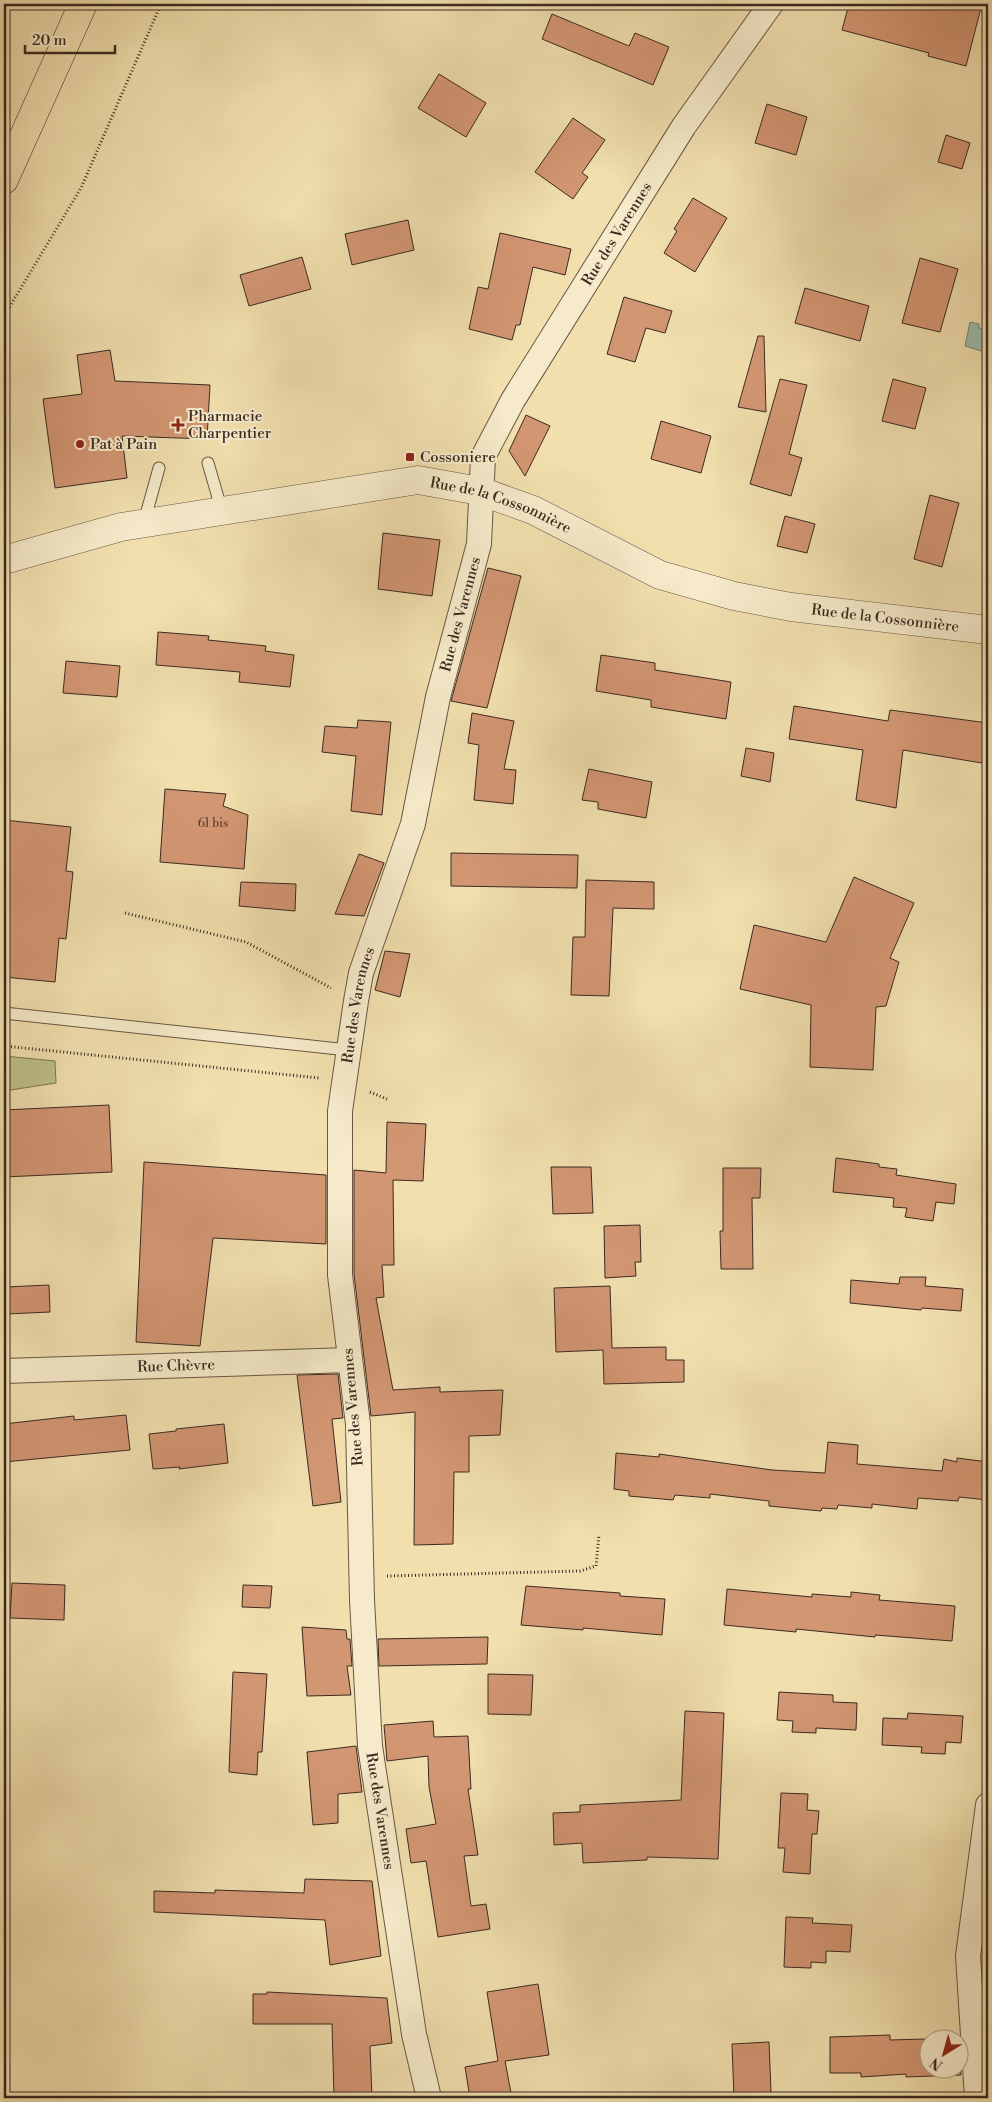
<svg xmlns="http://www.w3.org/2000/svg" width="992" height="2102" viewBox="0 0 992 2102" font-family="'Libre Bodoni',serif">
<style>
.green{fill:#bdc188;stroke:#7c7654}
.water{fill:#9bbcad;stroke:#758275}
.building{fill:#d39673;stroke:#3b2a21;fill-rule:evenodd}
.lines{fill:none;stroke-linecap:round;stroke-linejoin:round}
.service-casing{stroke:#685744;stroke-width:13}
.minor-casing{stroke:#685744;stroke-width:26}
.tertiary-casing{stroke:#685744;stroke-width:29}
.primary-casing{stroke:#3b2a21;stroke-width:29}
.path{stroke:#3b2a21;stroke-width:3;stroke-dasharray:1 2.5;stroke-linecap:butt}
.service{stroke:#f6eaca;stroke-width:11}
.minor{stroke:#f6eaca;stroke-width:24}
.tertiary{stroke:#f6eaca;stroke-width:28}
.primary{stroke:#f1dfae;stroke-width:28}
.poi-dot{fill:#8f2418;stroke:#f6eaca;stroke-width:2}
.labels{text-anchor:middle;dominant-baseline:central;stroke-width:4;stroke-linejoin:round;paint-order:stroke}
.number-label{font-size:12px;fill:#614536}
.street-label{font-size:15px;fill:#3b2a21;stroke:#f6eaca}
.poi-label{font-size:15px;fill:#3b2a21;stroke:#f6eaca;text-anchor:start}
</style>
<rect width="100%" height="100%" fill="#f1dfae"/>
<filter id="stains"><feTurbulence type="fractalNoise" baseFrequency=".004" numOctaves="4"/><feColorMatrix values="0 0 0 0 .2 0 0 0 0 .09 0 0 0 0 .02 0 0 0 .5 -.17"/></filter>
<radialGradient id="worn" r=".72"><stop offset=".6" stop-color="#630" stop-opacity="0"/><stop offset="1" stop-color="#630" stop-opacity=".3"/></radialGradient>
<path class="green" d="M4,1056l51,5 1,22 -52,8z"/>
<path class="water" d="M970,322l9,2v4l9,3v22l-23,-7z"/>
<g class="building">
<path d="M849,4h133l-16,62 -38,-10 1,-3 -87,-23z"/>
<path d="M552,14l77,32 6,-13 34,14 -16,38 -111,-46z"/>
<path d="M439,74l47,29 -20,34 -48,-29z"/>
<path d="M767,104l40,13 -11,38 -41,-12z"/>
<path d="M573,118l32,22 -23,33 6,4 -15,22 -38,-27z"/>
<path d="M946,135l24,8 -8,26 -24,-7z"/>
<path d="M693,198l34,20 -32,54 -31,-19 13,-22 -3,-2z"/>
<path d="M408,220l6,30 -62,15 -7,-31z"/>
<path d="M500,233l71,16 -6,26 -32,-8 -13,58h-4l-4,15 -43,-11 9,-42 10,2z"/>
<path d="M302,257l9,32 -62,17 -9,-31z"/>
<path d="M920,258l38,11 -18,63 -38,-9z"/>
<path d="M805,288l64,18 -9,35 -65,-18z"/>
<path d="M624,297l48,14 -7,22 -19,-5 -11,34 -28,-8z"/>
<path d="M758,336h6l2,76 -28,-5z"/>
<path d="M110,350l5,31 95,4 -3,54 -85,-3 5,42 -72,10 -12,-89 39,-5 -5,-39z"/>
<path d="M780,379l27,6 -18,69 13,4 -11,38 -41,-12z"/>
<path d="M893,379l33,9 -11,41 -33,-8z"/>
<path d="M526,415l24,11 -25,50 -16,-25z"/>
<path d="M661,421l50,15 -10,37 -50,-14z"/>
<path d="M930,495l29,8 -17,64 -28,-8z"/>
<path d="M785,516l30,8 -8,29 -30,-7z"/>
<path d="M383,533l57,7 -8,56 -54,-7z"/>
<path d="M488,568l33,8 -34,132 -36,-7z"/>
<path d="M158,632l51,4 -1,4 58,6 -1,5 29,4 -4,32 -51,-5 1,-10 -84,-7z"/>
<path d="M601,655l54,8v7l76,12 -5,37 -75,-12v-7l-55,-9z"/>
<path d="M66,661l54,5 -3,31 -54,-4z"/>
<path d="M794,706l94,15 2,-11 98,13v41l-85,-14 -7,58 -40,-8 7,-50 -74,-11z"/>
<path d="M472,713l42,8 -10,48 12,1 -3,34 -39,-4 5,-55 -11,-2z"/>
<path d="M358,720l33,2 -9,93 -31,-4 5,-55 -34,-4 3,-26 32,2z"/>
<path d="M746,748l28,5 -4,29 -29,-6z"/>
<path d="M589,769l63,13 -6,36 -48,-9v-7l-16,-2z"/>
<path d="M165,789l61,5 -3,12 25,9 -4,54 -84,-7z"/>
<path d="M4,820l67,7 -5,44 7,1 -7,67 -7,-1 -4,44 -51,-5z"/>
<path d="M451,853l127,2 -1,33 -126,-2z"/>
<path d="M359,854l25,9 -20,53 -29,-2z"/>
<path d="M854,877l60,26 -24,55 9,4 -13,44 -10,1 -3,63 -63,-3 1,-62 -71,-16 14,-64 72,17z"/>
<path d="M586,880l68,2v27l-41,-1 -4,88 -38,-1 2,-58h12z"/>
<path d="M241,882l55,2 -1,27 -56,-5z"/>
<path d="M385,951l25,3 -10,43 -25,-7z"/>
<path d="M109,1105l3,67 -108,5v-67z"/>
<path d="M387,1122l39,2 -3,57 -30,-1 1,85h-12l2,32 -8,1 17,92 47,-3v5l63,-2 -3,45 -31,1v36h-15l-1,72 -39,1 1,-133 -44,4 -17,-142v-104l32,3z"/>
<path d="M836,1158l43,6v3l18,2 -1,6 60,9 -2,20 -18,-2 -3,19 -28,-4 2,-9 -14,-1 1,-9 -61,-6z"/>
<path d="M144,1162l182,13v69l-113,-6 -13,108 -64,-4z"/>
<path d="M551,1167h40l2,46 -40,1z"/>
<path d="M723,1168h38l-1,30h-8l1,71h-32l-1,-38h3z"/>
<path d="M640,1225l1,37h-6l1,14 -31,2 -1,-52z"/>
<path d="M900,1277h26l-1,9 38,3 -2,22 -39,-3 -1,2 -71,-7 1,-23 48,4z"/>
<path d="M49,1285l1,27 -44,2 -1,-27z"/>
<path d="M610,1286l2,62 54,-1v13h18v22l-80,2 -1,-34 -47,2 -2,-64z"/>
<path d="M338,1374l5,44 -11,1 9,83 -28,4 -16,-131z"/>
<path d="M126,1415l4,35 -126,12v-38l70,-8v4z"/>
<path d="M224,1424l4,39 -49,6 1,-2 -27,2 -4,-35 27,-3v-2z"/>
<path d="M828,1442l30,3 -1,19 85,7 2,-12 13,3v-4l31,4v38l-29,-3 -1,4 -40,-3 -1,11 -45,-5v4l-34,-3 -1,4 -15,-1 -1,3 -52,-5v-5l-59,-7v4l-35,-3 -2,5 -44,-4v-5l-15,-2 2,-36 43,4v-3l113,16 53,3z"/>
<path d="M12,1583l53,2 -1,35 -54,-2z"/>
<path d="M243,1585l29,1 -2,22 -28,-1z"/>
<path d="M526,1586l94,7v3l45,3 -3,36 -79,-7v2l-62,-5z"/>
<path d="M727,1589l85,8v-3l39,3v-5l29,3 -1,5 76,6 -3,35 -77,-6v2l-79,-8v3l-72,-7z"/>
<path d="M302,1627l44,3 1,9h3l2,27h-5l4,29 -44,1z"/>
<path d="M488,1637l-1,27 -108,2 -1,-27z"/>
<path d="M233,1672l34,2 -5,78h-4l-1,23 -28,-3z"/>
<path d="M488,1674l45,1 -2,40 -43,-1z"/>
<path d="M779,1692l54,3v7l24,1 -1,27 -40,-2v5l-24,-1 1,-11 -16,-1z"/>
<path d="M685,1711l39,2 -6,146 -71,-2v3l-64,3 -1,-20 -28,2 -1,-32 27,-1v-7l101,-5z"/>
<path d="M908,1713l55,3 -2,27 -15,-1 -1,12 -24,-1 1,-6 -40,-2 1,-27 24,1z"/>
<path d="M433,1721l1,16 34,-1 3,53h-3l10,66 -14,1 7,50 15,-2 4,25 -52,8 -12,-76 -15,2 -5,-34 30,-5 -7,-37 -1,-31 -41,5 -3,-36z"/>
<path d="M356,1746l6,46 -24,2v29l-25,2 -6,-73z"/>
<path d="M781,1793l27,1 -1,16 12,1 -2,23h-5l-2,40 -27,-2 2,-24h-7z"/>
<path d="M305,1879l67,2 9,75 -51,9 -5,-45 -171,-8v-21l61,2v-3l89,3z"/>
<path d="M786,1917l27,1 -1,5 40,2 -2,27 -24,-1v12l-15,-1v6l-27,-1z"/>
<path d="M538,1984l11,71 -44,6 7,37h-42l-5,-31 33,-6 -11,-69z"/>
<path d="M267,1992l120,6 5,45 -22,3 2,52h-38l-2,-74h-79v-30h14z"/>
<path d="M890,2035v5l69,-2 2,37 -55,2v-3l-45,3v-4h-31v-36zM930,2040h30v30h-30z"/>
<path d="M769,2042l2,50 -2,1v5h-35l-2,-54z"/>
</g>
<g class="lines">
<g class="service-casing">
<g id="service">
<path d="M208,463l14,48"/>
<path d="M144,522l15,-54"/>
<path d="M4,1013l344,37"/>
</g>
</g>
<g class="minor-casing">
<g id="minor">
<path id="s1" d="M4,1371l346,-11"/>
<path id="s2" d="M429,2098l-15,-64 -44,-288 -8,-146 -4,-176 -18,-149v-164l16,-110 5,-28 52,-149 25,-127 41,-153 4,-87 30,-57 171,-274 87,-122"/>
<path d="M977,2098l-9,-142 20,-151"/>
</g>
</g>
<g class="tertiary-casing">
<g id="tertiary">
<path id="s3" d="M4,560l117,-33 297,-47 62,11 53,19 127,65 74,21 57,11 197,23"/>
</g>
</g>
<g class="primary-casing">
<path id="primary" d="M4,180l79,-176"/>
</g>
<g class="path">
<path d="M4,316l77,-128 80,-184"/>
<path d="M125,913l121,29 85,46"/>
<path d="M4,1046l315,32"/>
<path d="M370,1092l19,8"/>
<path d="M387,1576l193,-5 16,-5 3,-31"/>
</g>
<use href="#service" class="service"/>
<use href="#minor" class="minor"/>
<use href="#tertiary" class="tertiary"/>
<use href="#primary" class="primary"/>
</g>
<g class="poi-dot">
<path d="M175.5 417.5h5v5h5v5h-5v5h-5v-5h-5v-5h5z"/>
<circle cx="80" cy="444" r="5"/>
<rect x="405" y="452" width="10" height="10" rx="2.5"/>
</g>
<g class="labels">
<g class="number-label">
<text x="213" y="823">61 bis</text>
</g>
<g class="street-label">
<text stroke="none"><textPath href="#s2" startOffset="1926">Rue des Varennes</textPath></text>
<text stroke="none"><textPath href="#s3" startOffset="509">Rue de la Cossonnière</textPath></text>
<text stroke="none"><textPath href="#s2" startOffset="1506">Rue des Varennes</textPath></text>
<text stroke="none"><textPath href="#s3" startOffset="914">Rue de la Cossonnière</textPath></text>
<text stroke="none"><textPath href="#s2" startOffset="1101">Rue des Varennes</textPath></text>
<text stroke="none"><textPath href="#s1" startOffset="172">Rue Chèvre</textPath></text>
<text transform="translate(353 1407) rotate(-95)">Rue des Varennes</text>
<text transform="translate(380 1811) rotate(81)">Rue des Varennes</text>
</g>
<g class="poi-label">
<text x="188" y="416">Pharmacie<tspan x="188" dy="17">Charpentier</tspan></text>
<text x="90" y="444">Pat à Pain</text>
<text x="420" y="457">Cossoniere</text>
</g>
</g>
<rect width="992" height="2102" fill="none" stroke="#f1dfae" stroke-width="20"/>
<rect x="5" y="5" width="982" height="2092" fill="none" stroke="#3b2a21" stroke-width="2.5"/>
<rect x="10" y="10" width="972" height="2082" fill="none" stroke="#3b2a21"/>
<g transform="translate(944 2054) rotate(217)"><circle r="24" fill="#f6eaca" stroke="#ab9d86"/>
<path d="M0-4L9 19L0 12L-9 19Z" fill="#8f2418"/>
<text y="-8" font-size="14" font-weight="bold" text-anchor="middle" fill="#3b2a21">N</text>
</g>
<path d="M25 45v8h90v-8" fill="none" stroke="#3b2a21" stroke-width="2.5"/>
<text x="32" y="45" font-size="15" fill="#3b2a21" stroke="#f6eaca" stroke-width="4" paint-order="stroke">20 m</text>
<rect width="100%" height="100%" filter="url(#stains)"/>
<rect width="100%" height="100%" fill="url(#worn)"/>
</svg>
